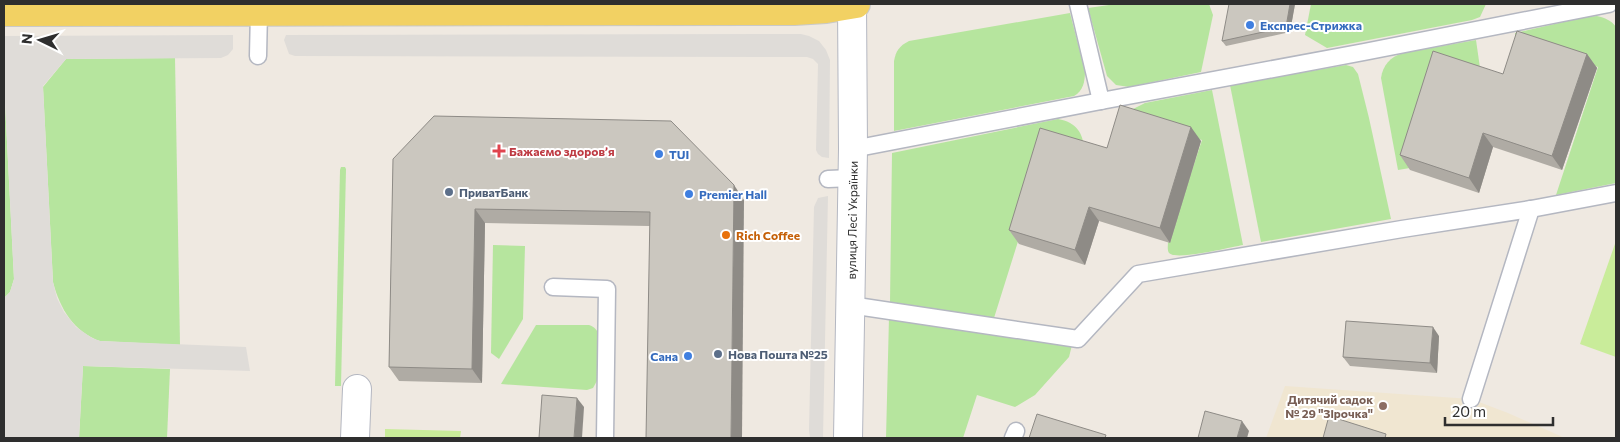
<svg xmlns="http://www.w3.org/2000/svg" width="1620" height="442" viewBox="0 0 1620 442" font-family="Commissioner,sans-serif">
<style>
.education{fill:#f0e6d1}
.green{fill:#b6e59e}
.pitch{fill:#c9ec9a}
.plaza{fill:#dfdcd8}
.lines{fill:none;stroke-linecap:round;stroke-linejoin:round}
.lane-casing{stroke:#b4b7c1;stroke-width:19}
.street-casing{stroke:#b4b7c1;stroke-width:30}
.primary-casing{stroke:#c9c9c9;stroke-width:30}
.lane{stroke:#fff;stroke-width:16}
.street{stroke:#fff;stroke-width:28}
.primary{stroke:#f2d163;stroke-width:28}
.wall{fill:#afaba4}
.shaded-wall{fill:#8e8b86}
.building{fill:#cbc7bf;stroke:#8e8b86}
.shop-dot{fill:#3f7fe0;stroke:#fff;stroke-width:2}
.health-dot{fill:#e0444e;stroke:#fff;stroke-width:2}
.service-dot{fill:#5c6f8a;stroke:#fff;stroke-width:2}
.food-dot{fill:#e8710a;stroke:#fff;stroke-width:2}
.education-dot{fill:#8d6e63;stroke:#fff;stroke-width:2}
.labels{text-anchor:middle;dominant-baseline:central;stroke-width:4;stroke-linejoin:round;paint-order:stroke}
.shop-label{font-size:12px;font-weight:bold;fill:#366cbe;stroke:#fff;text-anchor:start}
.health-label{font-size:12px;font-weight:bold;fill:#be3a42;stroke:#fff;text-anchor:start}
.service-label{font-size:12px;font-weight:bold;fill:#4e5e75;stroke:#fff;text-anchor:start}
.street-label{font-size:12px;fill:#2e2e2e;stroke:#fff}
.food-label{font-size:12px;font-weight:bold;fill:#c56008;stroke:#fff;text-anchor:start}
.education-label{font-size:12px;font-weight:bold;fill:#785e54;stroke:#fff;text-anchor:end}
</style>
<rect width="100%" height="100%" fill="#efe9e1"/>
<path class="education" d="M1285,386l186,13 37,14 57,25h-299z"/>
<g class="green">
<path d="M1116,4h93l4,11 -12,57 -72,15 -13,-2 -9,-9 -19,-68z"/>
<path d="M1311,4h175l-6,13 -8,3 -145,28 -22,-13z"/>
<path d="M1070,13l15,58c0,11 -2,20 -11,25l-180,35v-70c2,-10 5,-15 15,-20z"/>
<path d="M1597,16c8,2 14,4 19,11v156l-60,12 42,-128 -73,-25 -7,22 -3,-31 70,-16z"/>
<path d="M1476,40l6,42 -72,86 -12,2 -17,-92c2,-13 9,-21 22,-25z"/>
<path d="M175,58l5,287 -80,-4c-26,-9 -40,-32 -47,-59l-10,-195 23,-28z"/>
<path d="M1346,65l7,2 5,7 11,44 22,101 -130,23 -31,-157z"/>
<path d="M4,83l10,196 -4,13 -6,6z"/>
<path d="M1212,90l31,155c-12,2 -67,16 -74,8 -2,-3 -1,-8 -1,-11l34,-102 -70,-20 1,-11 12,-6z"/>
<path d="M1058,119c18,3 26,14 26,32l-37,-2 -53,169 -104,-16 2,-149z"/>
<path d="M341,167h4l1,2 -5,217h-6l5,-216z"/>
<path d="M493,245l32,1 -2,73 -24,40 -8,-6z"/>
<path d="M889,317l183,28 -3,12 -34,38 -20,12 -38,-12 -14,43h-77z"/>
<path d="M536,325h53c6,2 8,5 10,10l-1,44 -5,9 -6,2 -86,-6z"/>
<path d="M83,366l87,3 -3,69h-88z"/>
</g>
<g class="pitch">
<path d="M1616,241v116l-36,-13z"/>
<path d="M385,429l76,2 -1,7h-75z"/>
</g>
<g class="plaza">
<path d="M801,34l8,2 10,5 7,9 4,10 -1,98 -7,-1 -4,-3 -2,-4 2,-86 -5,-5 -6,-2 -512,-1 -6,-2 -5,-14 2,-5z"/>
<path d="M233,35v14l-5,6 -7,3 -155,1 -23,27 10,196 4,16 7,14 12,15 16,11 8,3 146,6 4,24 -167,-5 -4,72h-75v-140l6,-6 4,-13 -10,-196v-47z"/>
<path d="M828,196l-5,242h-13l-1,-8 5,-223 4,-9z"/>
</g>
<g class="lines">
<g class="lane-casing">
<g id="lane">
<path d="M1078,4l23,97 263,-49 245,-48"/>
<path d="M258,56l1,-45"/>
<path d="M853,149l248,-48"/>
<path d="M828,179l24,-1"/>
<path d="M553,287l54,2 -2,149"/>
<path d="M850,305l228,34 60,-65 264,-45 129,-20 85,-16"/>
<path d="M1471,399l60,-190"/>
<path d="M1013,438l3,-7"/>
</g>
</g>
<g class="street-casing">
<g id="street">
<path d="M355,438l2,-49"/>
<path id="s1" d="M848,438l5,-289 -1,-145"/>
</g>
</g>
<g class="primary-casing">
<path id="primary" d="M4,12l790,-1 32,-2 30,-5"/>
</g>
<use href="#lane" class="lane"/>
<use href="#street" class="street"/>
<use href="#primary" class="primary"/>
</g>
<g class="wall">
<path d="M1295,4l-5,28 -64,14 -4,-5z"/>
<path d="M1587,54l10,14 -35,102 -69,-23 -14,46 -69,-23 -10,-15z"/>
<path d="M1201,141l-31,102 -71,-22 -14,44 -66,-21 -10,-14 98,-82z"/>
<path d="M393,159l351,41 -95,26 -164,-3 -3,160 -83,-2 -10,-14z"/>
<path d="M1439,336l-2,37 -87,-7 -7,-9z"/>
</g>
<g class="shaded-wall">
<path d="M1290,4h5l-5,28 -4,-5z"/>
<path d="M1587,54l10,14 -35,102 -10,-14z"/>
<path d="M1191,127l10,14 -31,102 -10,-15z"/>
<path d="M1483,133l10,14 -14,46 -10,-15z"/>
<path d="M734,185l10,15 -2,238h-11z"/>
<path d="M1089,207l10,14 -14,44 -10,-15z"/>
<path d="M475,209l10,14 -3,160 -10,-14z"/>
<path d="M1433,327l6,9 -2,37 -7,-10z"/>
<path d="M577,398l7,9 -2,31h-8z"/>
<path d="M1242,421l7,10 -2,7h-10z"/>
</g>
<g class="building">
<path d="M1229,4h61l-4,23 -64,14z"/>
<path d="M1517,31l70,23 -35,102 -69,-23 -14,45 -69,-23 33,-104 70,23z"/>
<path d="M1120,105l71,22 -31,101 -71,-21 -14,43 -66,-20 31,-102 67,20z"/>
<path d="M434,116l237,5 63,64 -3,253h-85l4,-226 -175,-3 -3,160 -83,-2 4,-208z"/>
<path d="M1346,321l87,6 -3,36 -87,-6z"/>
<path d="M542,395l35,3 -3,40h-35z"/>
<path d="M1205,411l37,10 -5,17h-39z"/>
<path d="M1037,414l69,21 -1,3h-76z"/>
<path d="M1329,416l57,18 -1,4h-62z"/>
</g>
<g class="shop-dot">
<circle cx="1250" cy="25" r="5"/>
<circle cx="659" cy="154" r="5"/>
<circle cx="689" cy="194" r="5"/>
<circle cx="688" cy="356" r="5"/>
</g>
<path class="health-dot" d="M496.5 143.5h5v5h5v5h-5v5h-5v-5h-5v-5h5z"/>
<g class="service-dot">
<circle cx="449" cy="192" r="5"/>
<circle cx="718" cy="354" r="5"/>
</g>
<circle class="food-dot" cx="726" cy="235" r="5"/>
<circle class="education-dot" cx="1383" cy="406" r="5"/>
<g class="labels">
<g class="shop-label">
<text x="1260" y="25">Експрес-Стрижка</text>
<text x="669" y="154">TUI</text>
<text x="699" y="194">Premier Hall</text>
<text x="678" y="356" text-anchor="end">Сана</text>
</g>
<g class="health-label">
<text x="509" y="151">Бажаємо здоровʼя</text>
</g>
<g class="service-label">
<text x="459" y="192">ПриватБанк</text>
<text x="728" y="354">Нова Пошта №25</text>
</g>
<g class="street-label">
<text stroke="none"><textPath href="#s1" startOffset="218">вулиця Лесі Українки</textPath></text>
</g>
<g class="food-label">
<text x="736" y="235">Rich Coffee</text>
</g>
<g class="education-label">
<text x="1373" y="399">Дитячий садок<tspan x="1373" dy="14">№ 29 "Зірочка"</tspan></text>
</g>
</g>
<rect width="1620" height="442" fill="none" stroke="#2e2e2e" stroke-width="10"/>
<g transform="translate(40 40) rotate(275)" stroke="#ffffff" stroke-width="4" paint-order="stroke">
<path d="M0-4L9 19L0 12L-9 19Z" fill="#2e2e2e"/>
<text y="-8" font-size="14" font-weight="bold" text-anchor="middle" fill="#2e2e2e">N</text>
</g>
<path d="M1445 417v8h108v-8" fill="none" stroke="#2e2e2e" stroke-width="2.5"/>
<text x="1452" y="417" font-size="15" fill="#2e2e2e" stroke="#ffffff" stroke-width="4" paint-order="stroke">20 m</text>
</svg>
